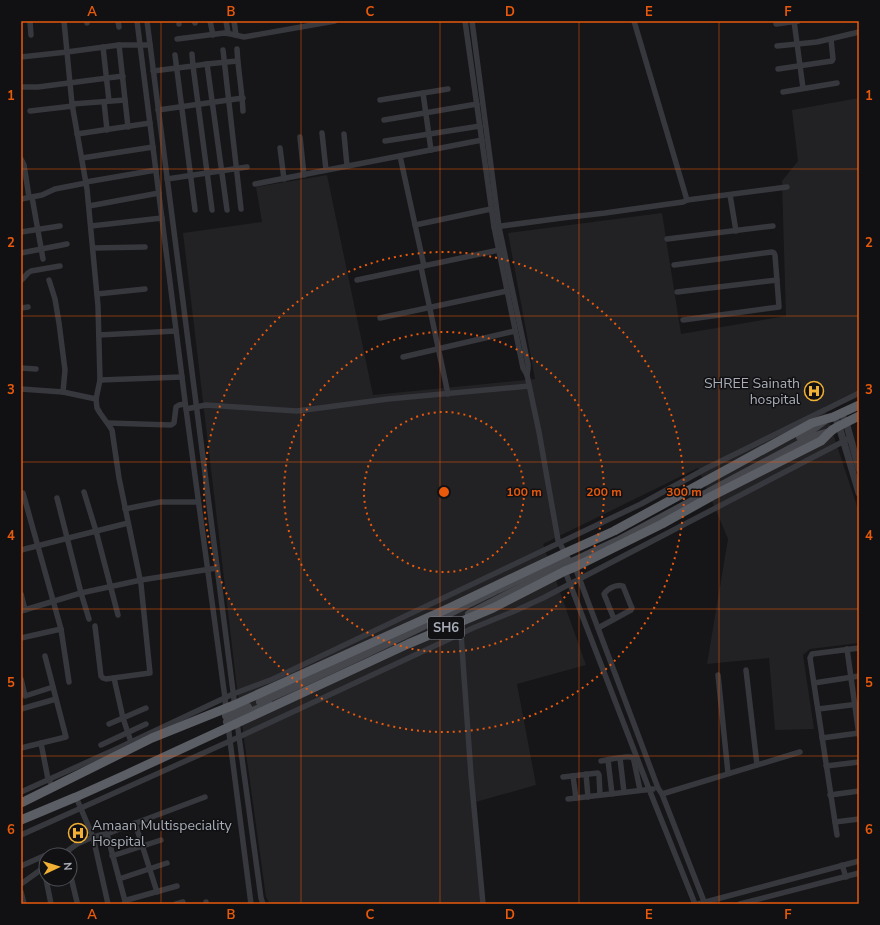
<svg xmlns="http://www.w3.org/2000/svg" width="880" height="925" viewBox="0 0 880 925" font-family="'Nunito Sans',sans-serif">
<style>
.built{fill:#222225}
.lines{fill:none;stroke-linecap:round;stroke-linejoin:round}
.minor{stroke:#37383d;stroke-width:5.5}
.tertiary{stroke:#37383d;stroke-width:7}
.secondary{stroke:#45474d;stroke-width:8}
.trunk{stroke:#5b5e65;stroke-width:9}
.grid{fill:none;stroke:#e8590c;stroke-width:1;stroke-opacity:0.55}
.ring{fill:none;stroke:#e8590c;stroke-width:2;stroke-dasharray:2 4}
.labels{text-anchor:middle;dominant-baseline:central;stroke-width:3;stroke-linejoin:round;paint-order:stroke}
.shield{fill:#111113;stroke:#7b7e86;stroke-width:1}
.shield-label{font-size:13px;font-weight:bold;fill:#a8adb8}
.poi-label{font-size:14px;fill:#a8adb8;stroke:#111113;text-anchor:end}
.centre{fill:#e8590c;stroke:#111113;stroke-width:2}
.ring-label{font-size:12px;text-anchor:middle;font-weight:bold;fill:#e8590c;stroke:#111113;stroke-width:3;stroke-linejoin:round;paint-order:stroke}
.neatline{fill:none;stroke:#e8590c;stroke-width:1.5}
.grid-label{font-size:13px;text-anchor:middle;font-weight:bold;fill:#e8590c}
</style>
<rect width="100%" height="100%" fill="#161618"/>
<path class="built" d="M859,98v292l-35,17 35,105v131l-49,6 -7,6 11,74 -39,1 -6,-72 -62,6 21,-125 -30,-71 -155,76 43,121 -69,19 19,101 -64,18 11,101h-213l-4,-7 -29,-209 -54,-455 79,-11 -6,-35 71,-12 46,220 162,-16 -27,-146 154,-20 19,121 105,-18 -4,-135 16,-20 -6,-51z"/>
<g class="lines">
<g class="minor">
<path d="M30,21l1,14"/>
<path d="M64,21l8,83 15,85 11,117 2,74 -4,19 1,9 3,5 10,14 2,3 7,48 22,106 9,89 -44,6 -3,-1 -2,-2 -6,-50"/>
<path d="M87,21v2"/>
<path d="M118,21l1,6"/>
<path d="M137,21l49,388 39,289 1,13"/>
<path d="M147,21l88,686"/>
<path d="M179,21v3"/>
<path d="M194,21l1,2"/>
<path d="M210,21l3,14"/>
<path d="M226,21l2,12"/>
<path d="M234,21l2,14"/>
<path d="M465,21l29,206 29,141 4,7 12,57 19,108 7,13"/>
<path d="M472,21l27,206 29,137v4l-1,7"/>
<path d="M794,21l9,67"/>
<path d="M776,24l22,-3"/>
<path d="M177,39l47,-6 7,1 13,3 91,-16"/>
<path d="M119,45l9,82"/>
<path d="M777,46l40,-4 42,-10"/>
<path d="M103,47l6,54"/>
<path d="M237,49c1,21 5,41 6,62"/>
<path d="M223,50l18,159"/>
<path d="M192,54l1,12 14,-2"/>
<path d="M175,55l20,155"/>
<path d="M21,57l46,-5 52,-7h31"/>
<path d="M778,69l54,-8 1,-2 -2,-20"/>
<path d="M153,71l40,-5 19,144"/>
<path d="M21,87h17l85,-11"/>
<path d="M783,92l54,-9"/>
<path d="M423,93l8,57"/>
<path d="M380,100l68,-11"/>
<path d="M104,102l3,28"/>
<path d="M72,104l53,-4"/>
<path d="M158,110l85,-12"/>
<path d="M30,111l43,-5"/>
<path d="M384,120l93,-16"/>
<path d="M322,133l4,37"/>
<path d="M77,134l73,-11"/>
<path d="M344,134l3,32"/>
<path d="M300,137l4,38"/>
<path d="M385,141l95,-15"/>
<path d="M280,148l4,31"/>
<path d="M400,156l24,110"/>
<path d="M82,158l71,-11"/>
<path d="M21,159l3,6 5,32"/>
<path d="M167,179l80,-12"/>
<path d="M86,182l70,-12"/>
<path d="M255,184l227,-44"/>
<path d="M730,195l6,36"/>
<path d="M32,197l11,62"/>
<path d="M21,199l21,-4 13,-6 31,-6"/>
<path d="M687,200l100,-13"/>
<path d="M89,206l70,-13"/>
<path d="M227,210l-20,-146 30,-3"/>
<path d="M415,225l76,-16"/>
<path d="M91,226l71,-8"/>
<path d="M494,227l68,-9 43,-5 78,-11 4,-2 -53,-179"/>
<path d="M21,232l39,-6"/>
<path d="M667,239l106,-13"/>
<path d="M93,248l52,-1"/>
<path d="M21,253l46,-9"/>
<path d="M674,265l98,-13 2,1 1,2 4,52 -96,13"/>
<path d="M421,267l27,127"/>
<path d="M21,280c4,-2 5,-7 10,-9l29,-5"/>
<path d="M49,280l6,19 4,24 6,47 -2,22"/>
<path d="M357,280l142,-30"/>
<path d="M677,292l100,-12"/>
<path d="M97,294l48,-5"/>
<path d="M21,308l7,-1"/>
<path d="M380,318l127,-27"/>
<path d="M99,335l77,-4"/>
<path d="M403,357l112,-26"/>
<path d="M21,368l15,1"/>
<path d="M100,380l82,-3"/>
<path d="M21,389l42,3 33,7"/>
<path d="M186,409l20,-4 91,6 91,-12 141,-13"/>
<path d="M108,423l63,2 3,-2 2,-16 3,-2 6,-1"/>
<path d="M84,492l12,39 22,84"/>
<path d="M23,493l38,136 8,53"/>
<path d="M57,498l24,95 8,26"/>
<path d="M125,509l35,-7h38"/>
<path d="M21,550l107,-27"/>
<path d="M575,567l83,221 4,6 43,110"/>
<path d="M565,571l84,218 46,115"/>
<path d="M21,594l4,16"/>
<path d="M21,611l60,-18 60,-13 76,-12"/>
<path d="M598,628l33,-18 1,-2 -1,-2 -8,-20c-6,-2 -15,2 -19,8l10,25"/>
<path d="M461,634l10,141 12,129"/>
<path d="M21,638l40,-9"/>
<path d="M847,649l12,86"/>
<path d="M746,670l11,95"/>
<path d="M718,675l10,98"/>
<path d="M114,678l9,40 8,24"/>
<path d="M21,679l4,17 28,-9"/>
<path d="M814,683l45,-7"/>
<path d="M21,709l35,-10"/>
<path d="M818,709l41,-5"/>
<path d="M237,722l24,176 2,6"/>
<path d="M109,724l37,-16"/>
<path d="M228,725l23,179"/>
<path d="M822,738l37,-5"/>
<path d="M41,743l7,36 2,3"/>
<path d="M101,745l45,-21"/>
<path d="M21,748l45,-11 -21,-81"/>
<path d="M620,758l4,34"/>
<path d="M608,760l4,34"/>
<path d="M601,761c7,-1 22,-5 29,-4 3,0 3,1 4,4l6,29"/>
<path d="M826,766l33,-4"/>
<path d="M586,774l2,23"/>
<path d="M573,776l3,22"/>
<path d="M563,777l35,-4 1,2 1,20"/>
<path d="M21,792l93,-42 119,-56 40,-15 368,-175 66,-36 152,-75"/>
<path d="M662,794l138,-42"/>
<path d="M830,795l29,-4"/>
<path d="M76,797l17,40 15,67"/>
<path d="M568,799l85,-10"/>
<path d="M835,822l24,-3"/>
<path d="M135,823l22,69"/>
<path d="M107,834l18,67"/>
<path d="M21,835l218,-98 234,-109 44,-18 26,-12 307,-160"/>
<path d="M837,835l-27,-177 2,-4 47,-6"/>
<path d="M62,855l15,-11 16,-7 19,-5 93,-35"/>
<path d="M112,856l49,-16"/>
<path d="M842,865l4,12"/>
<path d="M21,866l25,-11"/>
<path d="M70,873l7,29"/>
<path d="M46,879l5,25"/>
<path d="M119,879l48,-16"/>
<path d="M21,884l25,-18"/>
<path d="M21,892l3,12"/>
<path d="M206,902v2"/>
<path d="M124,904l3,-4 50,-14"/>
<path d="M176,904l7,-2"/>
<path d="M698,904l161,-43"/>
<path d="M740,904l119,-31"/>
</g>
<g class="tertiary">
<path d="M844,419l2,3 13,47"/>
<path d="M837,422l2,4 20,67"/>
</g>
<g class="secondary">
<path d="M800,437l9,-5 15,-11"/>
<path d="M469,614l92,-47 56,-26 195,-104 20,-6"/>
<path d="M260,702c80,-34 157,-73 235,-111 23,-11 48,-21 72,-32"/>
<path d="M226,716l22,-9"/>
<path d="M227,722l42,-18"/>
</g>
<g class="trunk">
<path d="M21,803l131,-65 82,-33 215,-97 116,-55 49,-22 198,-108 21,-6 26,-12"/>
<path d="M21,820l55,-23 49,-22 283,-131 85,-36 72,-37 10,-4 87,-43 50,-28 109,-55 11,-11 7,-4 20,-10"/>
</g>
</g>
<path class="grid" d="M161,21v883M301,21v883M440,21v883M579,21v883M719,21v883M21,169h838M21,316h838M21,462h838M21,609h838M21,756h838"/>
<g class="ring">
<circle cx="444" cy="492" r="80"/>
<circle cx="444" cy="492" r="160"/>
<circle cx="444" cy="492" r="240"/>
</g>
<defs>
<g id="hospital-ring" transform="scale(1)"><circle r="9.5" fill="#111113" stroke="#f2b134" stroke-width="1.5"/><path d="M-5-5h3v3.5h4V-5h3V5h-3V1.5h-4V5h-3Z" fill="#f2b134"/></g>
</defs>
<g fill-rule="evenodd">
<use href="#hospital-ring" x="814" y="391"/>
<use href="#hospital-ring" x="78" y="833"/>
</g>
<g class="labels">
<rect class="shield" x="428" y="617" width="36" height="22" rx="3"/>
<g class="shield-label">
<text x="446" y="628">SH6</text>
</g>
<g class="poi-label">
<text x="800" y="383">SHREE Sainath<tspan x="800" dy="16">hospital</tspan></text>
<text x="92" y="825" text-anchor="start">Amaan Multispeciality<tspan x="92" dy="16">Hospital</tspan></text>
</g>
</g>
<circle cx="444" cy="492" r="6" class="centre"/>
<g class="ring-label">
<text x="524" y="496">100 m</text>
<text x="604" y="496">200 m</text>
<text x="684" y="496">300 m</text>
</g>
<rect width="880" height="925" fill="none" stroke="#111113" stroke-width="44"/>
<g transform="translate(58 867) rotate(86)"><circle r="19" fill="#111113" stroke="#4d4f55"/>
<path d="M0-3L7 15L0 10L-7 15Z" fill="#f2b134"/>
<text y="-6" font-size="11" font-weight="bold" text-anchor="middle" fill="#a8adb8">N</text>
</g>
<rect x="22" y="22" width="836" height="881" class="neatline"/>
<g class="grid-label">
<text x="92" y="16">A</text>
<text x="231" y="16">B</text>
<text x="370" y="16">C</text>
<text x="510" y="16">D</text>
<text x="649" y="16">E</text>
<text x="788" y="16">F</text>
<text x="11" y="100">1</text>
<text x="869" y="100">1</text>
<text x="11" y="247">2</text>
<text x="869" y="247">2</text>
<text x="11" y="394">3</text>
<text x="869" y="394">3</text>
<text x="11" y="540">4</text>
<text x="869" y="540">4</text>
<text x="11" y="687">5</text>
<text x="869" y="687">5</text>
<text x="11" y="834">6</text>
<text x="869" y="834">6</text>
<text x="92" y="919">A</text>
<text x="231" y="919">B</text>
<text x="370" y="919">C</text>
<text x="510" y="919">D</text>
<text x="649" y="919">E</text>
<text x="788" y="919">F</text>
</g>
</svg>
